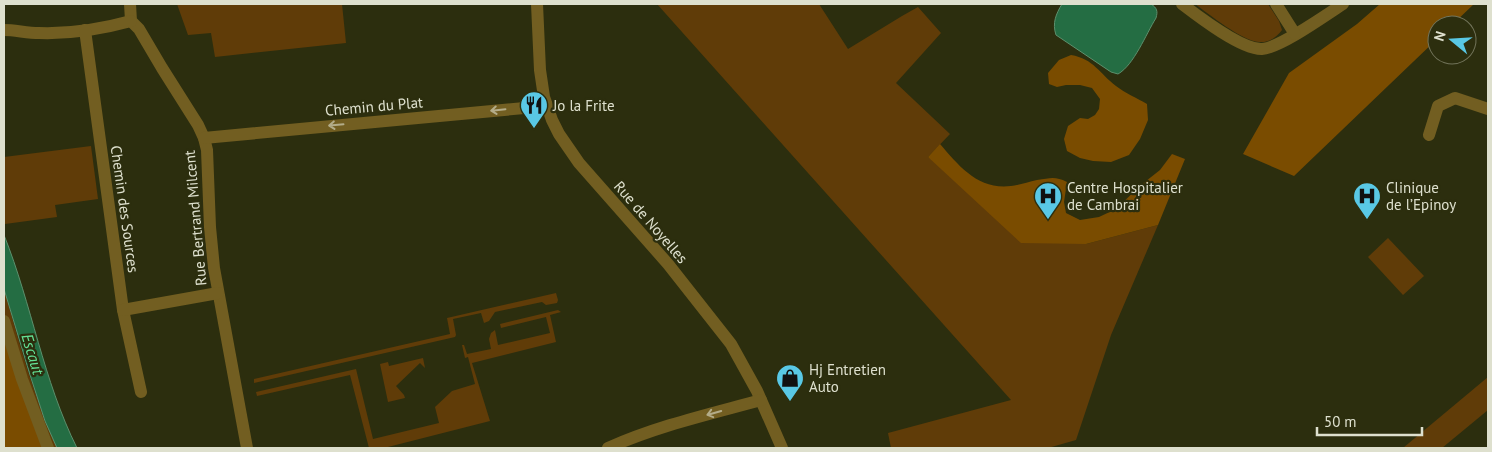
<svg xmlns="http://www.w3.org/2000/svg" width="1492" height="452" viewBox="0 0 1492 452" font-family="'PT Sans',sans-serif">
<style>
.green{fill:#603c08}
.forest{fill:#7a4c00}
.water{fill:#246d43;stroke:#5c906d}
.lines{fill:none;stroke-linecap:round;stroke-linejoin:round}
.minor{stroke:#725e21;stroke-width:12}
.oneway{stroke:#b3ac89}
.labels{text-anchor:middle;dominant-baseline:central;stroke-width:4.5;stroke-linejoin:round;paint-order:stroke}
.poi-label{font-size:15px;fill:#dee0ce;stroke:#2c2e0e;text-anchor:start}
.street-label{font-size:15px;fill:#dee0ce;stroke:#2c2e0e}
.water-label{font-size:16px;font-style:italic;fill:#64e095;stroke:#2c2e0e}
</style>
<rect width="100%" height="100%" fill="#2c2e0e"/>
<g class="green">
<path d="M177,4h165l4,39 -131,14 -4,-24 -23,2z"/>
<path d="M657,4h162l29,45 54,-33 16,-9 23,26 -45,50 54,51 -22,23 158,87 72,-19 -47,110 -35,105 -28,8h-157l-3,-15 123,-33z"/>
<path d="M1195,4h73l11,17 3,9c-5,7 -13,13 -23,12 -17,-1 -50,-28 -64,-38z"/>
<path d="M91,146l7,53 -43,6 2,12 -52,7 -1,-67z"/>
<path d="M1388,238l36,38 -21,19 -35,-38z"/>
<path d="M4,289c15,53 30,109 53,159h-6l-37,-101 -10,-35z"/>
<path d="M556,293l2,7 -1,3 -11,2 -4,-3 -47,10 -6,9 -5,2 -3,-10 -28,6 3,16 -1,2 -201,46v-4l196,-45 -3,-16z"/>
<path d="M558,310l3,2 -11,3 6,27 -84,21 18,58 -106,27h-15l-19,-73 -93,21 -1,-4 100,-23 17,70 66,-16 -4,-16 17,-16 23,-7 -7,-27 -3,1 -3,-13h2l3,9 24,-5 -2,-10 2,-6 4,-3 3,15 52,-12 -4,-16 -45,11 -1,-4z"/>
<path d="M423,358l2,10 -5,-5 -24,23 8,9 1,3 -17,4 -8,-38 8,-2 1,4z"/>
<path d="M1488,377v33l-46,38h-39z"/>
</g>
<g class="forest">
<path d="M1380,4h94l-22,21h-15v14l-143,137 -51,-22 46,-81 68,-49z"/>
<path d="M1071,55c23,4 28,18 45,31 9,7 21,12 31,18l1,16 -8,19 -11,16 -18,7 -18,-1 -13,-3 -13,-7 -3,-12 4,-13 12,-8 8,1 7,-4 4,-6 1,-10 -8,-11 -12,-3h-14l-9,2 -8,-3 -1,-11 11,-13z"/>
<path d="M940,144c19,22 38,46 71,42 9,-1 17,-4 26,-6 14,-2 18,-4 30,2l-3,20 2,11 14,7 19,-3 17,-8 25,-24 19,-15 12,-16 13,5 -27,66 -72,19 -65,-1 -93,-86z"/>
<path d="M4,330l41,118h-41z"/>
</g>
<g class="water">
<path d="M1062,4h89c6,4 7,7 5,14 -10,16 -22,47 -38,56l-7,-2 -55,-37c-4,-12 0,-21 6,-31z"/>
<path d="M4,235c28,70 39,145 73,213h-20l-12,-27 -15,-46 -26,-86z"/>
</g>
<g class="lines">
<g class="minor">
<path d="M130,4l1,17 8,8 23,39 36,57 6,13 3,12 3,77 4,41 33,180"/>
<path d="M537,4l3,66 4,27 8,23 7,14 20,29 89,101 63,80 26,47 25,57"/>
<path d="M1182,4c17,13 60,46 80,45 18,-1 64,-34 81,-45"/>
<path d="M1276,4l19,30"/>
<path d="M4,30c11,0 23,3 35,3 30,1 63,-4 92,-12"/>
<path d="M85,30l38,280 18,82"/>
<path d="M1429,135l9,-29 17,-8 33,11"/>
<path d="M204,138l342,-32"/>
<path d="M123,310l95,-17"/>
<path d="M4,321l18,58 26,69"/>
<path d="M608,448c49,-22 102,-34 153,-48"/>
</g>
</g>
<defs><path id="oneway-shaft" d="M-6 0H5M1.5-3L5.5 0L1.5 3" fill="none" stroke-width="1.6" stroke-linecap="round" stroke-linejoin="round" transform="scale(1.25)"/></defs>
<g class="oneway">
<use href="#oneway-shaft" transform="translate(498 110) rotate(174)"/>
<use href="#oneway-shaft" transform="translate(336 125) rotate(175)"/>
<use href="#oneway-shaft" transform="translate(714 413) rotate(164)"/>
</g>
<defs>
<g id="restaurant-pin" transform="scale(1.4375)"><path d="M0 17L-7.5 6A9.5 9.5 0 1 1 7.5 6Z" fill="#59c8e5" stroke="#2c2e0e"/><path d="M-5-6h1v4h1v-4h1v4h1v-4h1v5L-1.5 .5V6h-2V.5L-5-1ZM5-6V6H3V1.5H1.5Q1.5-4 5-6Z" fill="#111"/></g>
<g id="hospital-pin" transform="scale(1.4375)"><path d="M0 17L-7.5 6A9.5 9.5 0 1 1 7.5 6Z" fill="#59c8e5" stroke="#2c2e0e"/><path d="M-5-5h3v3.5h4V-5h3V5h-3V1.5h-4V5h-3Z" fill="#111"/></g>
<g id="shop-pin" transform="scale(1.4375)"><path d="M0 17L-7.5 6A9.5 9.5 0 1 1 7.5 6Z" fill="#59c8e5" stroke="#2c2e0e"/><path d="M-5-2.5h2.3a2.7 3.5 0 0 1 5.4 0H5L5.5 6h-11ZM-1.5-2.5h3a1.5 2.3 0 0 0-3 0Z" fill="#111"/></g>
</defs>
<g fill-rule="evenodd">
<use href="#restaurant-pin" x="534" y="105"/>
<use href="#hospital-pin" x="1048" y="196"/>
<use href="#hospital-pin" x="1367" y="196"/>
<use href="#shop-pin" x="790" y="378"/>
</g>
<g class="labels">
<g class="poi-label">
<text x="553" y="105">Jo la Frite</text>
<text x="1067" y="187">Centre Hospitalier<tspan x="1067" dy="17">de Cambrai</tspan></text>
<text x="1386" y="187">Clinique<tspan x="1386" dy="17">de l’Epinoy</tspan></text>
<text x="809" y="369">Hj Entretien<tspan x="809" dy="17">Auto</tspan></text>
</g>
<g class="street-label">
<text transform="translate(374 106) rotate(-5)">Chemin du Plat</text>
<text transform="translate(125 209) rotate(82)">Chemin des Sources</text>
<text transform="translate(195 218) rotate(-95)">Rue Bertrand Milcent</text>
<text transform="translate(651 222) rotate(49)">Rue de Noyelles</text>
</g>
<g class="water-label">
<text transform="translate(33 354) rotate(73)">Escaut</text>
</g>
</g>
<rect width="1492" height="452" fill="none" stroke="#dee0ce" stroke-width="10"/>
<g transform="translate(1452 40) rotate(288)"><circle r="24" fill="#2c2e0e" stroke="#73755b"/>
<path d="M0-4L9 19L0 12L-9 19Z" fill="#59c8e5"/>
<text y="-8" font-size="14" font-weight="bold" text-anchor="middle" fill="#dee0ce">N</text>
</g>
<path d="M1317 427v8h105v-8" fill="none" stroke="#dee0ce" stroke-width="2.5"/>
<text x="1324" y="427" font-size="15" fill="#dee0ce" stroke="#2c2e0e" stroke-width="4" paint-order="stroke">50 m</text>
</svg>
